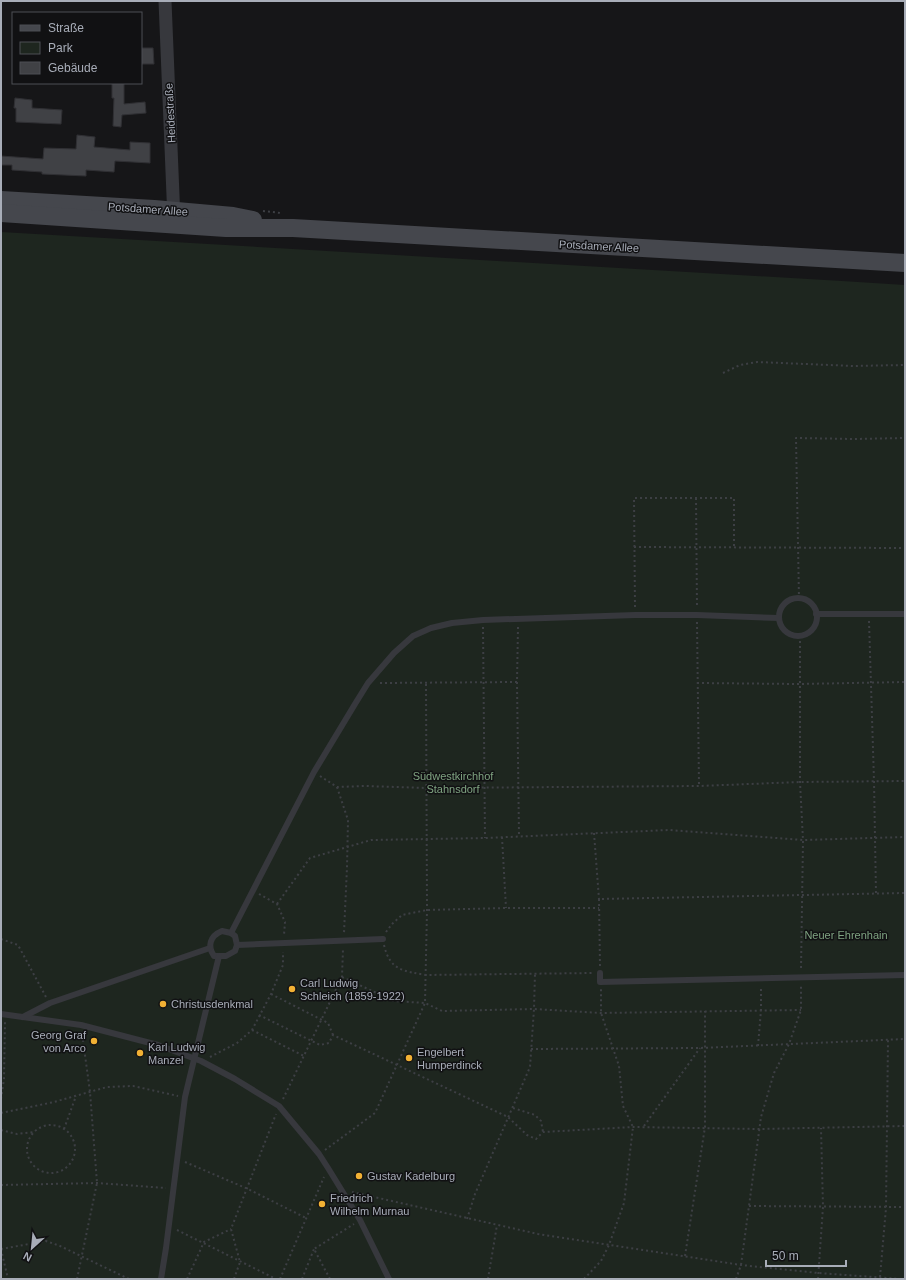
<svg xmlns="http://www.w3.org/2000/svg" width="906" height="1280" viewBox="0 0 906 1280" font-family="Arial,sans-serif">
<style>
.green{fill:#1e261f}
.building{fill:#404145;stroke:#303034}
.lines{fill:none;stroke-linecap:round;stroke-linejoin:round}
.path{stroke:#3d3f44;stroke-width:2;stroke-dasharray:2 3;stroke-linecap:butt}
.lane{stroke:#37383d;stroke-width:6}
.street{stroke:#37383d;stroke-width:13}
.secondary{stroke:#45474d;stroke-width:18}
.poi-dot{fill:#f2b134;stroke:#111113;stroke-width:1.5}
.labels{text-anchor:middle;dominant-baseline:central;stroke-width:3;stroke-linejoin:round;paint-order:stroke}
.street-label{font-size:11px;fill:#a8adb8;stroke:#111113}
.park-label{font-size:11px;fill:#7fa381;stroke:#111113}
.poi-label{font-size:11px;fill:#a8adb8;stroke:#111113;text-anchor:start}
</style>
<rect width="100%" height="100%" fill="#161618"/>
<path class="green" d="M1,232l841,49 63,4v994h-904z"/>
<g class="building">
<path d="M141,48h12l1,16h-13z"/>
<path d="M112,83h12v21l21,-2 1,11 -24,2 -1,12 -8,-1 1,-28h-2z"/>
<path d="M15,98l17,2v8l30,2 -1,14 -45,-2v-14h-2z"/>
<path d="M77,135l18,2 -1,10 36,3v-8l20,1v20l-35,-2 -1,11 -28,-2v6l-44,-2v-2l-30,-2v-5h-11v-9l42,3 1,-11 32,1z"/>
</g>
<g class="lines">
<g class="path">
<path d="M263,211l18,2"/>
<path d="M905,365v38"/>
<path d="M723,373l17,-8 17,-3 96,4 52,-1"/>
<path d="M696,498l1,109"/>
<path d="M634,547l271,1"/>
<path d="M799,599l-3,-161 58,1 51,-1"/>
<path d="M635,607l-1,-109h100v50"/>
<path d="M869,621l5,160 2,113"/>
<path d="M697,622l2,164"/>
<path d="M483,627l2,211"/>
<path d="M518,627l-1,55 2,154"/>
<path d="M800,636v146l3,58 -2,129"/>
<path d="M380,683l137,-1"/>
<path d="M697,683l102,1 106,-2"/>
<path d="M320,776l17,11 28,-1 62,2 272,-2 101,-4 105,-1"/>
<path d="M337,787l11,33 -1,47 -3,66"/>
<path d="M594,833l5,66"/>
<path d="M502,837l4,71"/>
<path d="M259,894l18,10 8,18 -1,13"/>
<path d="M277,904l33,-46 61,-18 114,-2 184,-8 134,10 102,-3"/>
<path d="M386,932l6,-8 10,-9 25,-5 79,-2h93"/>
<path d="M1,939l17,6 28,52"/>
<path d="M384,945c6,26 20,26 42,30l167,-2"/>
<path d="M600,966l-1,-67 306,-6"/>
<path d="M342,977l52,24 31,2 17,8 92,-2 67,4 200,-3"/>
<path d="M271,994l57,29 5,12"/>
<path d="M259,1015l61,30 9,-2 4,-8 175,82 19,18 9,4 7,-7 90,-5 127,2 145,-3"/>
<path d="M252,1030l52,26"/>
<path d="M758,1046l3,-36v-23"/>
<path d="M531,1049l169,-1 205,-9"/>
<path d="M210,1057l27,-14 15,-13 19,-36 12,-29v-13"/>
<path d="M1,1099l3,-20 1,-57"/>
<path d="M283,1099l59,-122 1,-28"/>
<path d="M513,1108l22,7 6,6 2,11"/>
<path d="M1,1113l53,-11 53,-15 26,-1 45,10"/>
<circle cx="51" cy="1149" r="24"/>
<path d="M644,1126l56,-78"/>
<path d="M64,1129l12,-33"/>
<path d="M1,1130l16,4 17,-2"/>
<path d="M325,1150l50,-37 50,-110 2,-93 -1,-228"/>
<path d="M185,1162l63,27 58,29"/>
<path d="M1,1185l96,-2 69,5"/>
<path d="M352,1192l186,42 203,31 77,8 83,6"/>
<path d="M749,1206l156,1"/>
<path d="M467,1219l8,-25 55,-127 4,-58 1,-36"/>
<path d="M177,1230l99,49"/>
<path d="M1,1249l45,-8 14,5 69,33"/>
<path d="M1,1249l7,30"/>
<path d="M685,1256l20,-129v-116"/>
<path d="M880,1277l6,-69 2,-168"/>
<path d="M77,1279l20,-96 -7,-91 -8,-59"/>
<path d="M187,1279l17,-37 27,-13"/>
<path d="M234,1279l6,-17 -9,-33 45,-115"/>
<path d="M280,1279l44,-102"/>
<path d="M302,1279l12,-30"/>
<path d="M330,1279l-16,-30 40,-25"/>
<path d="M488,1279l9,-54"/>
<path d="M584,1279l17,-18 8,-16 15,-42 9,-76 -10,-21 -4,-40 -18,-53v-24"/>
<path d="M736,1279l5,-14 20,-148 13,-44 15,-29 12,-34v-25"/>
<path d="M818,1279l5,-72 -2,-79"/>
</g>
<g class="lane">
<circle cx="798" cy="617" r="19"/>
<path d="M816,614h89"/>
<path d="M222,931l9,2 4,3 2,9 -2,6 -9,5h-12c-7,-10 -4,-20 8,-25z"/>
<path d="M231,933l83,-161 41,-68 13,-21 26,-30 19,-17 18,-8 21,-5 31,-3 152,-5h62l82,3"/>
<path d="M237,945l146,-6"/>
<path d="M600,973v9l305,-7"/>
<path d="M1,1014l80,11 77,20 43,16 34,18 44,27 40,48 9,14 32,52 29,59"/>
<path d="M23,1017l27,-14 160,-55"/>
<path d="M161,1279l5,-31 19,-151 34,-141"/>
</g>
<path class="street" d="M165,1l9,219"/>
<g class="secondary">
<path d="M1,200l153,9 79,7 20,4"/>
<path d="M1,213l225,15h67l612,35"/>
</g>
</g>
<g class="poi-dot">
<circle cx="292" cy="989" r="4"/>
<circle cx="163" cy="1004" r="4"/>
<circle cx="94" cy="1041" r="4"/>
<circle cx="140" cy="1053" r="4"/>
<circle cx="409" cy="1058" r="4"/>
<circle cx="359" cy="1176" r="4"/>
<circle cx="322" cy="1204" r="4"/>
</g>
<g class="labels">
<g class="street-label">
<text transform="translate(170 113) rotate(-93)">Heidestraße</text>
<text transform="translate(148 209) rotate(4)">Potsdamer Allee</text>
<text transform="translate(599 246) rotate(3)">Potsdamer Allee</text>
</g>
<g class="park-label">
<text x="453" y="776">Südwestkirchhof<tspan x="453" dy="13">Stahnsdorf</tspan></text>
<text x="846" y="935">Neuer Ehrenhain</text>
</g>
<g class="poi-label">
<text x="300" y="983">Carl Ludwig<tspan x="300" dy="13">Schleich (1859-1922)</tspan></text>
<text x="171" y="1004">Christusdenkmal</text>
<text x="86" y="1035" text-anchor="end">Georg Graf<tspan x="86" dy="13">von Arco</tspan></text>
<text x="148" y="1047">Karl Ludwig<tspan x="148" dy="13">Manzel</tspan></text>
<text x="417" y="1052">Engelbert<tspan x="417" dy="13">Humperdinck</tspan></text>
<text x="367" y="1176">Gustav Kadelburg</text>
<text x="330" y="1198">Friedrich<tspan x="330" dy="13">Wilhelm Murnau</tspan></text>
</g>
</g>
<rect width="906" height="1280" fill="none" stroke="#a8adb8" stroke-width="4"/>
<rect x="12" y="12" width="130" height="72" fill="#111113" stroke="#4d4f55"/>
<rect x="20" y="25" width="20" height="6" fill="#45474d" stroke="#4d4f55"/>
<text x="48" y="32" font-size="12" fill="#a8adb8">Straße</text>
<rect x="20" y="42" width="20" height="12" fill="#1e261f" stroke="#4d4f55"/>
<text x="48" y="52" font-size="12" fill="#a8adb8">Park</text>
<rect x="20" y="62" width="20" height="12" fill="#404145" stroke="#4d4f55"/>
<text x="48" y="72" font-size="12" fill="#a8adb8">Gebäude</text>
<g transform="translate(32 1248) rotate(207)" stroke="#111113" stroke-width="3" paint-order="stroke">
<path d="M0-3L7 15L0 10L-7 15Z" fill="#a8adb8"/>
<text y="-6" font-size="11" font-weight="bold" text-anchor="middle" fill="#a8adb8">N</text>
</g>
<path d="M766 1260v6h80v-6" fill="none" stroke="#a8adb8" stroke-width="2"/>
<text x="772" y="1260" font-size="12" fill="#a8adb8" stroke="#111113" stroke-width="3" paint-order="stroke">50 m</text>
</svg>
